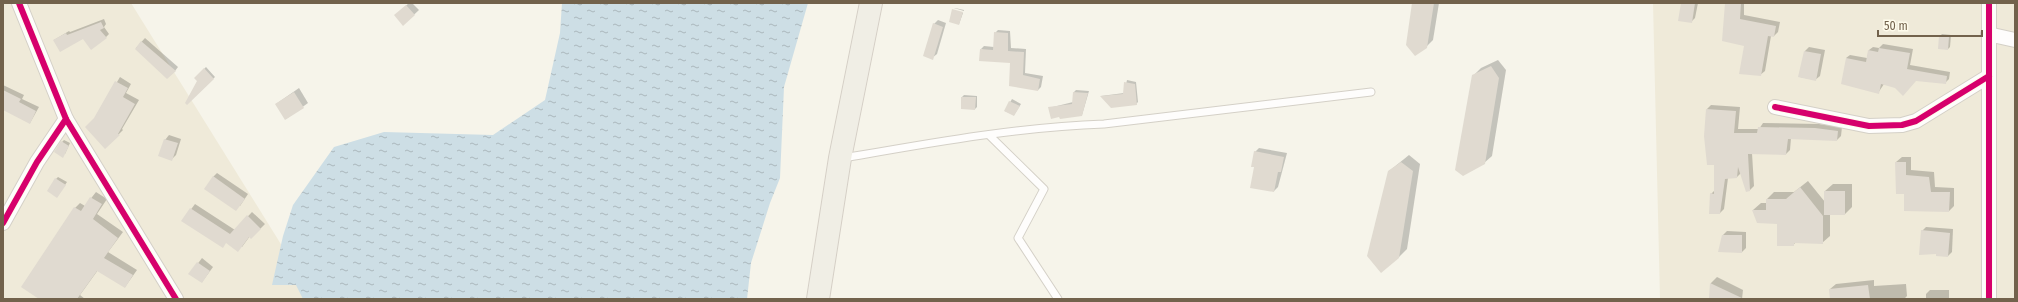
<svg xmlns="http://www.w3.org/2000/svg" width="2018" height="302" viewBox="0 0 2018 302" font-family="'Fira Sans Condensed',sans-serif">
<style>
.residential{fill:#efead9}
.water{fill:url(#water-ripples)}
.shadow{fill:#0003}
.building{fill:#e0dad0}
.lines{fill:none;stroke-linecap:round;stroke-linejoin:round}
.service-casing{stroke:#d4d0c7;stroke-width:9}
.minor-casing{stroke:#d4d0c7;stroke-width:16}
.trunk-casing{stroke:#d5cfc6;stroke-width:24}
.service{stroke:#fefdfc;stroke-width:7}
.minor{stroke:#fefdfc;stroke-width:14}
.trunk{stroke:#f0eee5;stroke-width:22}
.cycleway-casing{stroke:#fefbeb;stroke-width:8}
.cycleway{stroke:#d6006c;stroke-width:6}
</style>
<defs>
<pattern id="water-ripples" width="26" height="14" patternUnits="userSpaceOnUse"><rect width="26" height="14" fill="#cddee5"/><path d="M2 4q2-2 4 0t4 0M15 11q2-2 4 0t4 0" fill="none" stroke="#abb7bc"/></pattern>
</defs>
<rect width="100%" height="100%" fill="#f6f4ea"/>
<g class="residential">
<path d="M3,3h128l184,296h-312z"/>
<path d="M1653,3h362v296h-355z"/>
</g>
<path class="water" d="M562,3h246l-24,84 -4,91 -10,25 -19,60 -4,36h-444l-7,-14h-24l11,-49 10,-31 41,-58 50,-15 109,3 52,-35 15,-67z"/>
<g class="shadow">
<path d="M409,3h3l7,7 -15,14 -4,-13z"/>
<path d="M1414,3h25l-6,37 -7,7z"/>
<path d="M1682,3h16l-3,15 -4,4z"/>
<path d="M1726,3h18v12l36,7 -2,10 -4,4h-3l-6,35 -5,4 -15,-30z"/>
<path d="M954,8h1l9,2v1z"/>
<path d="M953,10l10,3 -4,11z"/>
<path d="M104,19l2,5 -2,3 5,7 -3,3 -52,3 15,-9 1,1z"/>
<path d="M938,20l8,3 -9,31 -5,4 2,-34z"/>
<path d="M998,30l12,1 1,17 15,1 -1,24 18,3 -2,11 -3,3 -28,-5 1,-22 -30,-14 3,-3 10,1 1,-14z"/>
<path d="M1942,34l9,1 -1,12 -2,2 -8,-13z"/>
<path d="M145,38l33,29 -3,4 -39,-23z"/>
<path d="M1883,44l30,5 -3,16 40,7 -1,7 -4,4 -29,-3 -21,7 -11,-3 -6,9 -32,-35 4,-3 17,3 2,-8 4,-3 6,1z"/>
<path d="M1809,47l16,3 -5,26 -5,4 -15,-3 5,-26z"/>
<path d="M1498,60l8,10 -14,86 -8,7 -11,-87 8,-8z"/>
<path d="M206,67l9,10 -28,26 11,-22 -3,-3z"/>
<path d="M120,77l11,7 -5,9 13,7 -17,29 1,1 -18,18 -10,-29z"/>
<path d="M1127,80l9,2 2,20 -2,2 -35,-8 23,-3z"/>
<path d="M3,85l21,10 -2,4 17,8 -9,16 -27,-14z"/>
<path d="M299,88l9,15 -22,16 -10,-15z"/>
<path d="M1076,90l13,1 -7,24 -33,-7 24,-6 1,-10z"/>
<path d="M964,95l13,1v11l-2,2 -13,-12z"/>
<path d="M1012,99l9,5 -7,11 -9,-4z"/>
<path d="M1711,105l29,2 -2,22h21l4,-6 56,1 23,3 -1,9 -4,4 -46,-2 -1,12 -4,4 -34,-1 2,33 -4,4 -9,-17 -4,4 -9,1 -4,31 -4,4 -9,-19 4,-4v-26l-8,-55z"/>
<path d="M169,135l12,4 -5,16 -4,4 -7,-19z"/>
<path d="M64,140l6,3 -5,11 -3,-12z"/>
<path d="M1259,148l28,5 -9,34 -4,4 -19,-24v-15z"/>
<path d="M1409,155l11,9 -13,85 -8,8 -11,-85z"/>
<path d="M1902,157h9v13l23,2 1,15 19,1v18l-5,5 -44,-18 -9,-31z"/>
<path d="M217,173l31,21 -8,12 -27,-29z"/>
<path d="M58,177l9,5 -10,15 -1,-18z"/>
<path d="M1808,181l17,21v-11l8,-7h19v23l-7,7h-15v22l-8,7 -26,-1 -3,3 -15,-22 -25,-13 8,-7h6v-4l7,-7h20z"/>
<path d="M96,192l11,7 -10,15 26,18 -15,20 29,18 -12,17 -27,-17 -18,25 5,4h-45l35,-91 5,-5 5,3z"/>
<path d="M195,204l40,26 17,-18 13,12 -14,14 -1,-2 -8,11 -15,-5 -44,-22z"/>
<path d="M1926,227l27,2 -1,23 -4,4 -10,-3 -16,-22z"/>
<path d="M1727,231l19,1v16l-4,4 -19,-17z"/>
<path d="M202,258l11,9 -11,15 -12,-8z"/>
<path d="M1717,277l26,13 -1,9h-32l1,-16z"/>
<path d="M1874,280v6l32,-2 1,12 -3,3h-73l-1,-10 6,-5z"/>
<path d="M1930,290h19v9h-23v-5z"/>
</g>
<g class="building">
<path d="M1412,3h22l-7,45 -12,8 -9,-11z"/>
<path d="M1681,3h14l-3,20 -14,-2z"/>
<path d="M1725,3h16l-1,16 36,7 -2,11 -6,-1 -7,40 -22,-2 5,-28 -22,-5z"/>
<path d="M406,5l9,10 -12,11 -9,-11z"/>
<path d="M952,9l11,3 -4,13 -10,-3z"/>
<path d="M101,22l3,6 -4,2 7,8 -16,12 -8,-11 -23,13 -7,-12 13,-7 1,2z"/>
<path d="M933,23l10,4 -10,33 -10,-4z"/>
<path d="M994,32l14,1v18l16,1 -1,23 17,4 -2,12 -29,-5 1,-23 -31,-2 1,-12 13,1z"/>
<path d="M1939,36l10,1 -1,13 -10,-1z"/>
<path d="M141,41l35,30 -9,8 -32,-30z"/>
<path d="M1879,48l31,5 -3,16 40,7 -1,8 -30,-3 -13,15 -8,-8 -14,-4 -2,10 -38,-10 5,-26 20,4 2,-12 10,2z"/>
<path d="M1804,51l17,3 -5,27 -18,-4z"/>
<path d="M1491,66l8,12 -14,86 -22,12 -8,-6 17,-95z"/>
<path d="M204,68l10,11 -27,26 -2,-2 12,-22 -3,-3z"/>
<path d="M115,81l13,7 -5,9 12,7 -17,30 2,1 -15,14 -20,-22 9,-9z"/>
<path d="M1124,82l11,2 2,21 -26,3 -11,-12 23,-2z"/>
<path d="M3,90l18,9 -2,3 17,9 -6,13 -27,-14z"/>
<path d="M294,92l10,16 -19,12 -10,-16z"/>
<path d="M1073,92l15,1 -6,23 -22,3 -1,-2 -8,2 -3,-12 24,-3z"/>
<path d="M961,97h15l-1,13 -14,-1z"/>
<path d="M1009,101l11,5 -6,10 -10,-5z"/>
<path d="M1706,109l30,2 -2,22h23l1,-6 57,1 23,3 -1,10 -49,-2 -2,16 -38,-1 2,37 -4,1 -8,-25 -1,11 -12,1 -5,35h-11l1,-21 4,1v-29h-7l-3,-29z"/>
<path d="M164,139l14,4 -6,18 -14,-5z"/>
<path d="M61,141l8,5 -6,12 -9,-6z"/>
<path d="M1254,151l30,6 -3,15h-3l-4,20 -24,-4 4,-21h-3z"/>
<path d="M1401,162l12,9 -14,87 -18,15 -14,-17 21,-85z"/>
<path d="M1895,162h11v13l23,2 2,15h19l-1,20 -45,-1v-17h-8z"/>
<path d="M213,176l32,23 -9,12 -32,-22z"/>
<path d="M55,178l11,7 -9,13 -10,-7z"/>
<path d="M1800,187l23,29v28l-29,-1v3h-17v-22l-20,-1 -5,-13h14v-11h20z"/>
<rect x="1824" y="191" width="21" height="24"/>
<path d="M90,197l12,7 -9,15 25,19 -14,20 29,17 -8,13 -28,-17 -20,28h-38l-18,-12 53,-80 7,4z"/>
<path d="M190,208l40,26 17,-19 14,14 -10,10 -2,-2 -11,15 -12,-9 -3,5 -42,-27z"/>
<path d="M1921,230l29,3 -2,24 -12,-1v-2l-17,1z"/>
<path d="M1722,235h20v18l-24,-1z"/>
<path d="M197,262l13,9 -8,12 -14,-9z"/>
<path d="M1710,283l34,16h-35z"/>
<path d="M1868,285l2,14h-40l-1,-10z"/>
</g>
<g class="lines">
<g class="service-casing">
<g id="service">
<path d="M989,135l55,54 -26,49 40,61"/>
<path d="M844,158c86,-15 173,-31 260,-34l267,-32"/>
</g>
</g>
<g class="minor-casing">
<g id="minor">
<path d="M1989,3v296"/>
<path d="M1988,34l27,6"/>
<path d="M1775,107l94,19 33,-1 14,-4 73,-45"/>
<path d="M66,119l110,180"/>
<path d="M3,223l34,-61 29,-43 -47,-116"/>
</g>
</g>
<g class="trunk-casing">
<path id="trunk" d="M818,299l22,-141 31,-155"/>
</g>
<use href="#service" class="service"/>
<use href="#minor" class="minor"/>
<use href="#trunk" class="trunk"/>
<g class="cycleway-casing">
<g id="cycleway">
<path d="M1989,3v296"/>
<path d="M1775,107l94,19 33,-1 14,-4 73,-45"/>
<path d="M66,119l110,180"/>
<path d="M3,223l34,-61 29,-43 -47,-116"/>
</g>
</g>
<use href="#cycleway" class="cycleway"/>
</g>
<rect width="2018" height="302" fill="none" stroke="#72624c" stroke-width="8"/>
<path d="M1878 30v6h104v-6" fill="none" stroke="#72624c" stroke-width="2"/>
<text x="1884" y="30" font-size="12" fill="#72624c" stroke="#fefbeb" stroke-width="3" paint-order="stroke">50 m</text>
</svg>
